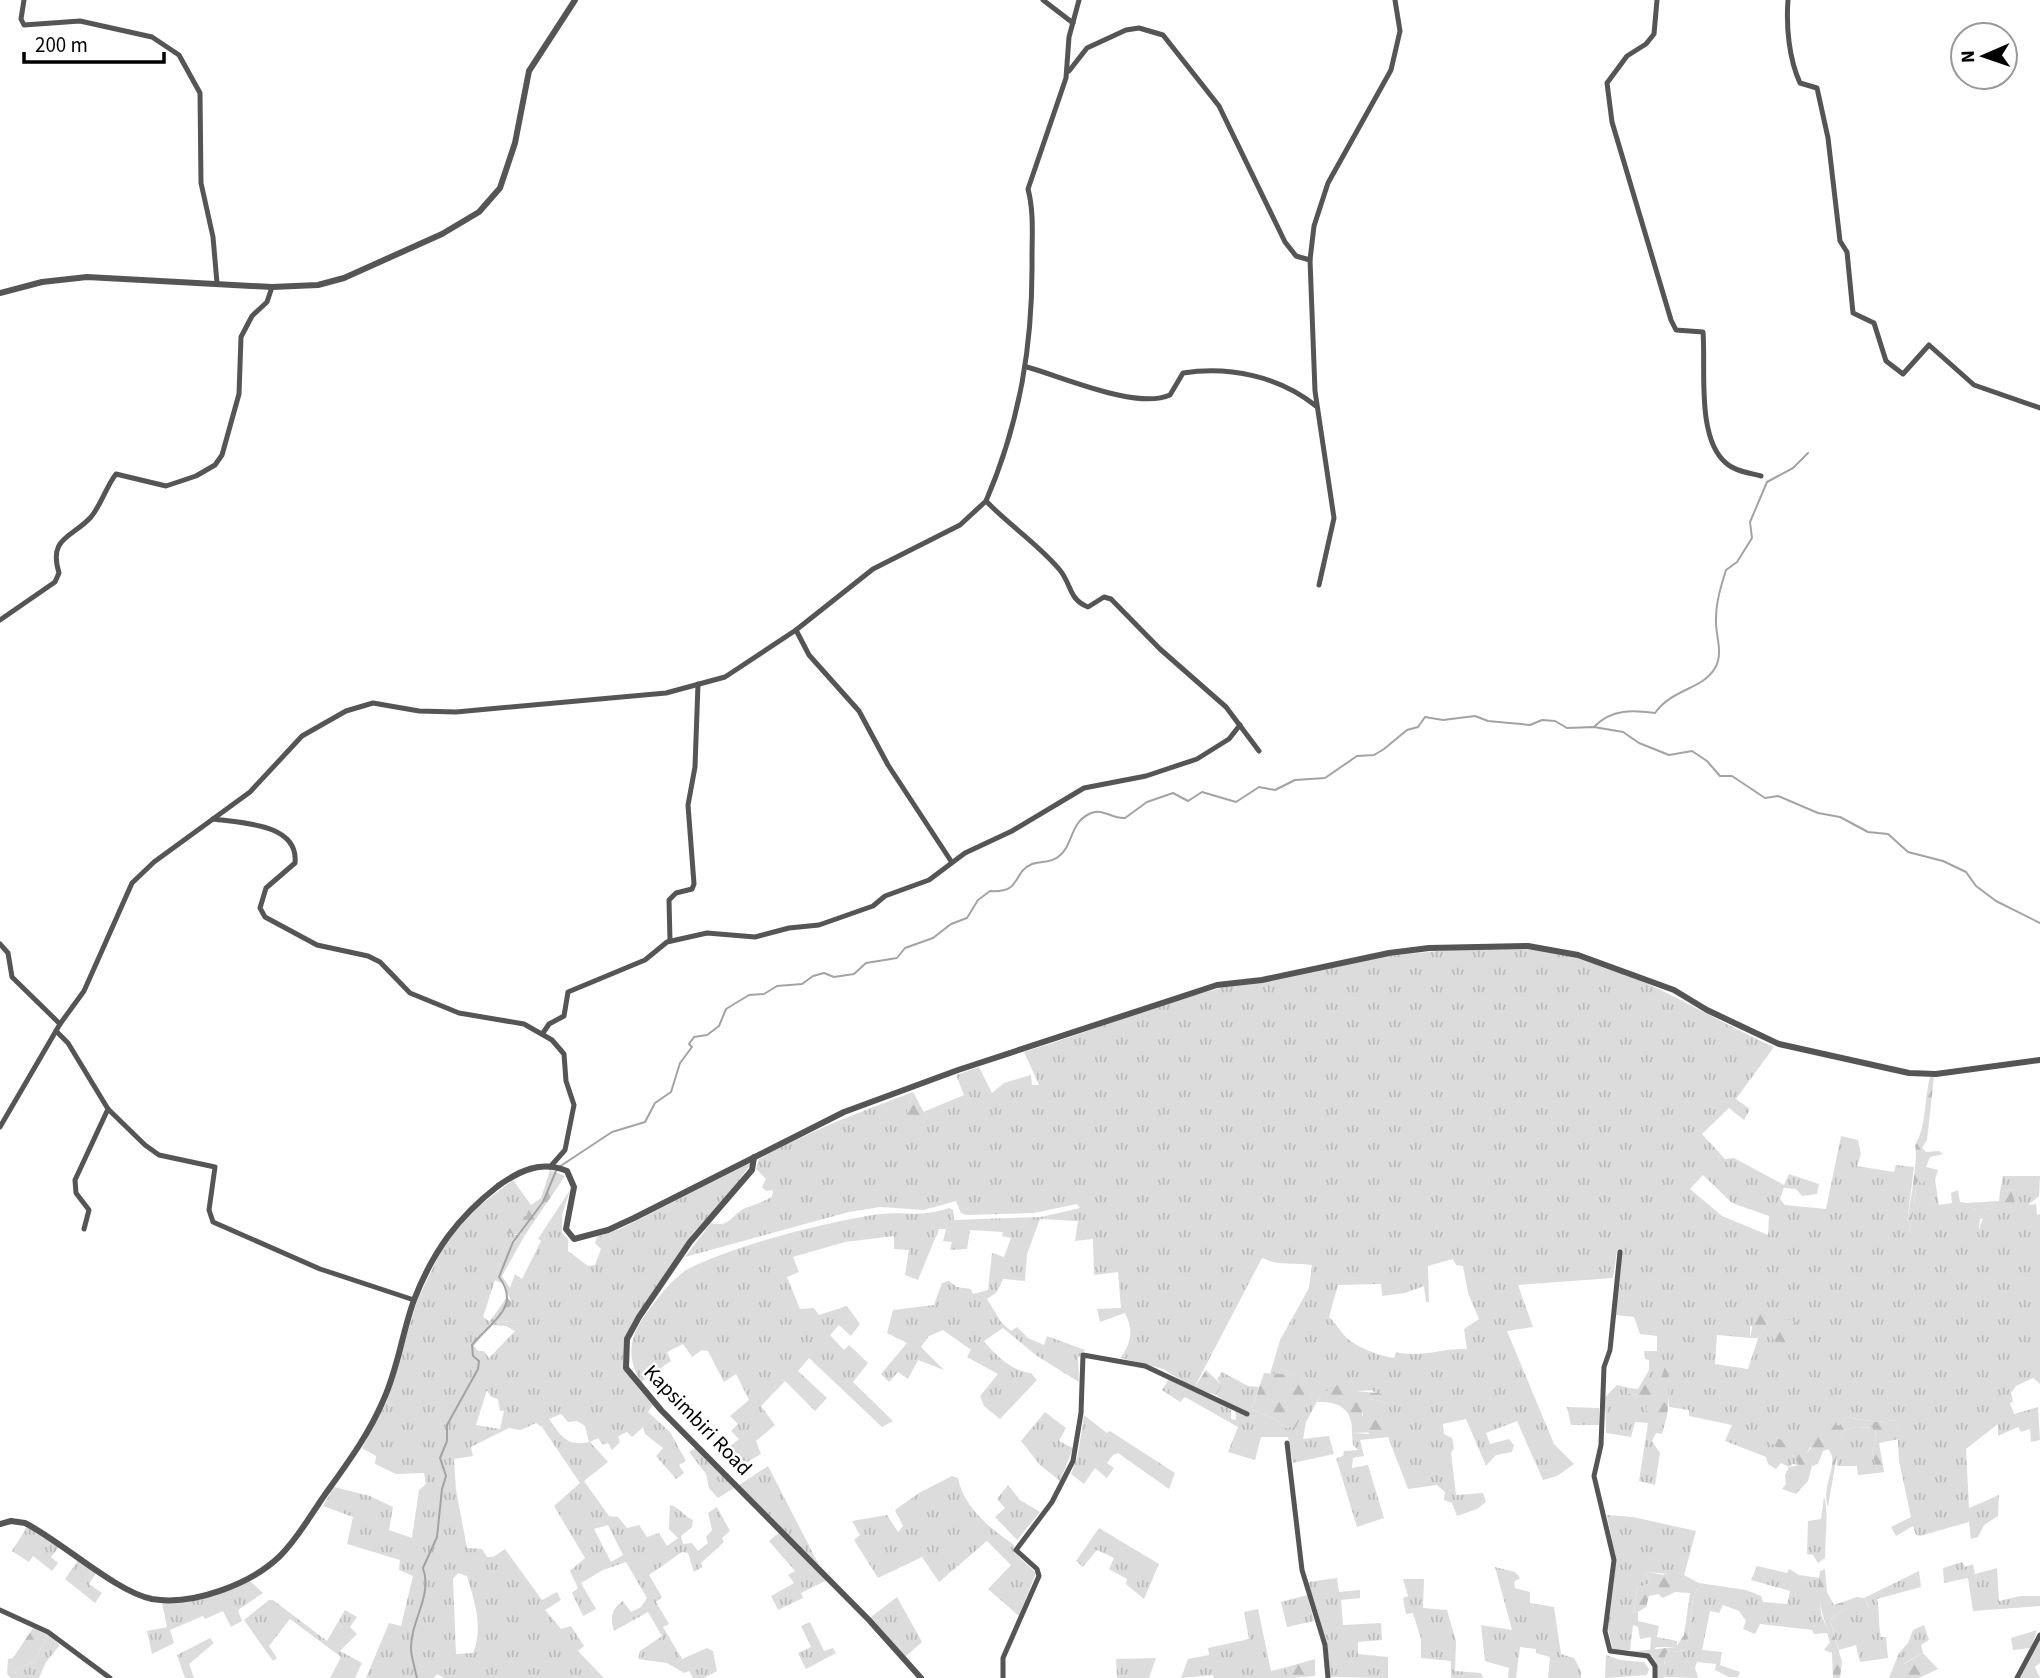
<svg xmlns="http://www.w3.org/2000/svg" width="2040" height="1678" viewBox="0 0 2040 1678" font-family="'Source Sans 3',sans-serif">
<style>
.grass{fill:url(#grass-tufts);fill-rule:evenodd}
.forest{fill:url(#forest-firs)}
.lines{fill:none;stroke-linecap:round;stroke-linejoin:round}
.stream{stroke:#a3a3a3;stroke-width:2}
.minor{stroke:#555;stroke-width:5}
.tertiary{stroke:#555;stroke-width:6}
.labels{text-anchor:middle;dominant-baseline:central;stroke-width:5;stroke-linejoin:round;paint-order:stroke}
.street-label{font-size:21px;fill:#000;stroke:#fff}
</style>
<defs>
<pattern id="grass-tufts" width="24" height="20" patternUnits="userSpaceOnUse" patternTransform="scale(1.75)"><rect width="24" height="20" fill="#dcdcdc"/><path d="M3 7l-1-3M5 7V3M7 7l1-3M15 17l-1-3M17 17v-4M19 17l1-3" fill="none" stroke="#bbb"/></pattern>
<pattern id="forest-firs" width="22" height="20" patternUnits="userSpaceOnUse" patternTransform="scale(1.75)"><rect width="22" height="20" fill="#dcdcdc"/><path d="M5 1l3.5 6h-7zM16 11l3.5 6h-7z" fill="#bbb"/></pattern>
</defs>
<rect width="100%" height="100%" fill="#fff"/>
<g class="grass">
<path d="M1507,947c17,2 36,3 53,6 77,16 144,63 214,94l-38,52 14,10 -6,11 -15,-12 -27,26 23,25 9,-1 50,27 5,-11 30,10 -2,10 -15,2 -6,-7 -12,-1 -4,11 5,6 41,4 15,-73 17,4 3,14 -4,12 37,6 2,-7 18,2 -7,56 2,9 5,-24h25l-1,-3 -24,-1 3,-23 9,-14 12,3 -3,10 4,25 13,-2 -1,-10 7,-3 2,12 7,1 1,4 10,2v23l8,-23 19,-4 7,-16 -12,3 3,-16h37l-1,20 -11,9 8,-1 1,11 3,-1v170l-7,-6 -17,8 -5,7 2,9 -3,1 4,11 24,-7 2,33 -9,2 -1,-13 -9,3 -3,-5 -20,9v-12l-32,25 3,59 30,-13 -1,21 -14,9 -6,12 -7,2 -2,-17 -49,14 -4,-1 -3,-9 -17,10 -5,-9 20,-10 -12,-56 -2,-41 -20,2 -32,-5 -4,9 -21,1 -14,28 -32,-19 -6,5 24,13 7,11 -6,-1 -4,3 -8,-4 -5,6 -8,-5 -2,-7 -41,-16 7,-16 -43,-9v-6l-20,-3 -3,-42 -9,27h-8v-32l-4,-1 -1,-8h13v-15l-17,-2 -6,-17 -18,-2 5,-65 -4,1 -4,27 -95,7 15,42 -26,4 47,113 20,20 -17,12 -14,4 -26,-59 -31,12 4,11 19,-5 5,6 -2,7 -16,3 -10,11 -20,-47 -23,5 1,10 8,4 2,10 -3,5 5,42 27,-2 3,9 -9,7 -20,7 -5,-13 -8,-3 1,-8 -8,-7 -29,4 -20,-52 -28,3 4,16 -11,2 -1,10 16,-3 16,53 -27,9 -21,-69 7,-2 1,-5 14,-1 -5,-5 -1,-12 17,1 -8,-26 9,-9 14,3 -12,-12 -51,4 -15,28 -3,17 26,-3 5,18 -41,9 -5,-26h-27l-6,23 -27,-8 10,-25 -53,-30 -5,5 -18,-12 7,-11c21,12 43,18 62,31v9l5,1 -1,-12 -19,-13 6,-10 -5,-6 5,-7 26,14 11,1 -7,22 26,12 8,7 18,-46 -8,-7 -26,-1 10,-34 29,-52 3,-23c-21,-3 -29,2 -50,-7l-68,130 -31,-19 -42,-11c10,-17 13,-27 4,-45l-25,9 -3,-13 24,-1 -3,-36 -24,3 -1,-36 -18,2 3,-20 -38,-2 -13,35 -2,27 -22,-2 -6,13 -10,7 14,23 10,9 6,-4 11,11 16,7 3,-9 38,14 -7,8 1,24 -42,-26 -34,-28 -19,13c12,15 28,30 47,32l6,7 -37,39 -16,-13 -4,-10 18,-22 -31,-17 4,-7 -28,-20 -14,6 -8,11 23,23 -26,-10 -10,19 -10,-7 -9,10 -8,-8 26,-31 -20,-10 6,-23 41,-5 8,-22 7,-2 8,6 14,2 2,5 15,-4 4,-37 12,4 7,-19 -9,-2 1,-4 -33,-2 -3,19 -17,1 2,-8 -9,-1 3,-12h-7l-21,51 -13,-5 4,-25 -15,-1v-13l-49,6 -52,15 6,15 -12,5 13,32 14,-1 5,7 28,-9 13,18 -9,12 -12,-11 -9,10 14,15 5,-5 19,18 -15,19 40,39 -11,6 -73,-69 -11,13 29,27 -12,13 -30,-30 -24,25 14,19 -19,16 5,13 -14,8 -10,-4 -8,-11 10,-8 -8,-8 7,-7 -8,-8 19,-16 -13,-26 -12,8 -16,-31 -6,-1 -10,7 -9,-13 -16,8 4,9 -30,21c-15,-24 -12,-45 5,-68 11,-15 27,-37 44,-46 45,-23 140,-47 190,-54 27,-3 40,4 69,-6l4,2 1,10 87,-3 39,-9 -3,-4 -43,9 -68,2 -5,-2 -5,-12 -32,9 -44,-3 -31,5 -164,45 26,-34c19,5 20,-8 34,-15 9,-3 18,-6 27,-11l1,-7 -7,1 -4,-4 4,-8 -10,-10 3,-10c50,-28 101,-47 154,-67l-6,20 21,8 -5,-8 41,-17 -8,-20 23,-8 13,26 12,-10 27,-8 1,10h7l-15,-33c71,-22 141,-51 213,-68 89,-22 178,-34 270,-37zM1703,1175l29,28 37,13 -1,19 -46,-19 -32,-27zM1453,1259l3,6 7,1 5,27 11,26 -15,10 3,20c-26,-1 -45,9 -71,3l-2,6c-14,-2 -30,-8 -42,-16 -9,-5 -15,-18 -23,-25l9,-32 43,-1 1,12 23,-3 19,-7 2,16h3l-1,-36zM1750,1326l38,4 -24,-1 -6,9 -10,31 -33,-5 2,-29 33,3z"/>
<path d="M752,1162l-26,37 -32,33 -66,100c-12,32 5,50 25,73l-5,7 22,20 16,29 -7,4 5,8 -8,6 -20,-23 7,-8 -18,-14 -2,-7 -11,10 -5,-5 -9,4 2,6 -8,8 -4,-7 -5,2 -5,-7 -8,4 18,20 -24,19 25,35 9,1 9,11 12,-3 8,12 12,-4 8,13 11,-8 -9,-9 1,-24c11,3 13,11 23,15l-1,7 -11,9 2,8 9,-1 6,8 10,-8 -2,-6 6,-7 -4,-17 9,-6 13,24 -8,7 2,4 -23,21 1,4 -8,5 -6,-19 -6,-1 -33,23 13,22 -6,5 13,22 -6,3 19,32 25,-11 6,3 4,20 -13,7h-11l-4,-7 -5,2 -17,-10 -29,-4 2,-8 22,-15 -14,-24 -34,19c-4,-13 -3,-22 9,-30l8,11 10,-5 6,-9 -21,-36 -23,8 -22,13 15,26 -13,7 -11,-23 6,-5 -8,-17 15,-13 -31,-52 26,-23 -38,-56 -6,-4 -15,7 -12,-2 -38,19 2,9 -19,3 2,31 11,58 15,1 5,8h6l12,-8 37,51 15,-8 4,8 -16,10 16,19 10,-3 13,20 -6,5 26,27h-160l-7,-4 -3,4h-68l23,-55 12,3 12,-50 -14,-6 1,-10 -53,-16 6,-27 -30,-11 11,-19 36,9 23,11 -4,23 23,8 7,-48 7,-6 -2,-11 -28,1 -21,-10 1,-8 -14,-8 25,-47 30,-100 25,-52 29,-37 42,-32 18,25 -1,7 -16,23h11l-23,41 8,12 5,-14 7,5 19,-38 -3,-2 32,-49 -8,25v18l6,6v12l20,15 7,-1 6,-16 -6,-6 2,-6 25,-9zM495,1280l8,4 9,19 -6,9 14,8 -28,3 -9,-6zM490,1325l16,1 9,5 -26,27 -5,-7h-6l-4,-5zM487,1390l4,7 7,2 2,12h4l-4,18 -24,-4zM561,1414l7,8 9,-1 8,5 4,16c-22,5 -28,-6 -40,-23zM608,1525l15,30 -12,7 -17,-33zM458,1573l9,3c7,24 17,52 6,77l-17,1 -3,-75z"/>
<path d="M1617,1385l12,3 -2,5 22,4 13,21 5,-2 -5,18 -6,-1 -4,8 8,12 -5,32 -16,-4 9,-58 -13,-1 -4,15 -25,-4 -1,-36z"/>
<path d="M1567,1407l32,1v17h-28z"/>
<path d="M1045,1412l21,16 -7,13 14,7 -13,33 -20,-16 -19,-24z"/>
<path d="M1084,1415l23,18 3,-2 65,42 -6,16 -51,-36 -5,2 -6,8 7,5 -7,10 -12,-10 -11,16 -13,-10 7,-19z"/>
<path d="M1856,1427l19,1 1,11 -4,14 6,20 -20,2 -1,-9h-20l-1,-17 5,-18z"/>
<path d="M697,1447l37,41 -16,10 -9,-10 -3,-14 -17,-22z"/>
<path d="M768,1466l51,99 -80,-80z"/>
<path d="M952,1476l6,2c6,30 32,50 56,67l1,8 21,20 -17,43 -31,-27 23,-24 -24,-24 -48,41 -17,-25 -44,21 -24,-38 6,-5 -8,-14 35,-6 11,17 5,-6 -8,-16 24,-17z"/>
<path d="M1008,1485l12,15 20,12 -23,28 -22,-23 10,-9 -8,-9z"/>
<path d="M1824,1497c5,12 1,44 1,61l-7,5 -5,-8 -6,-1 1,-33 13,-2z"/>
<path d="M1607,1515l26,2 63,14 -12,44 -40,-3 6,7 -2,5 -11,4 -3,22 4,2v9l21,5 -2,11 20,4v6h-20l-7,5 1,-15 -11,2 -2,-12 -5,-2 -3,25 -17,1 -6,-27 9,-63z"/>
<path d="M27,1527l32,20 -8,10 7,6 -6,8 -19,-15 -4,6 -17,-11z"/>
<path d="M1099,1528l60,36 -15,35 -18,-15 1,-5 -18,-10 5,-11 -17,-8 -14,17 -7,-6z"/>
<path d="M779,1533l48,47 -26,13 2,5 -25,12 -7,-14 23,-13 -6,-8 7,-4 -26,-30z"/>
<path d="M79,1559l18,13 -8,12 13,9 -7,10 -30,-24z"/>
<path d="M1962,1562l3,5 8,-3 2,10 22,-6 2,33 21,-5h20v10l-67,5 -5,-33 -24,5 -1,-15z"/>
<path d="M1757,1566l30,7 2,-4 10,6 20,3 2,36 5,12 -14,4 -52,-6 -5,10 -12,-5 3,-8 -7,-10 -16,-6 -4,8 -9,-2 -8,39 20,2 -2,13 20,7 -2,5h-9l-14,-7 1,-6 -19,-2 -2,6 3,10 -34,-1 4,-12h-4l2,-12 19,-3 2,-6 6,-45 6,-16 47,7 15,6 2,6 24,2 3,-13 -39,-11z"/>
<path d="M1495,1567l20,5 5,6 -6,4 1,6 15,4v11l24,4 7,47 13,4 7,13v7h-33l2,-21 -14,-4v-4l-16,-2 -4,31h-8l1,-10 -24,-7 -4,-36 31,5z"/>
<path d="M1919,1571l2,16 -44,12c3,14 1,25 4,38h5l2,21 -28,4 -4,-17 -17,5 -9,-30 14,-11 25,-2 -5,-9z"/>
<path d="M1337,1578l2,14 21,-2v8l-19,2 2,25 38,-2 1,17 -24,2v12l30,3v21l-58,-1 -3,-35 -19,-60z"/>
<path d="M1403,1579h21l-1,29 24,2 9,31 -1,30 26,2 2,5h-32v-17l-30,-3v-19l-8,-26 -7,1 -3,-16 5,-2z"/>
<path d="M250,1581l13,12 -25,17 4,11 -11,6 -8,-16 -18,8 -2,-3 -33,14 4,13 -22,11 -5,-23 20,-4 -5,-24 53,-8z"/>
<path d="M1307,1595l7,26 -27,6 -6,-25z"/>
<path d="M897,1597l25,45 -17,15 -34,-40z"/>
<path d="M269,1600h4l54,41 18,-31 12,7 -7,10 7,7 -17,17 22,12 -7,15h-25l11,-21 -51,-38 -21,27 8,12 -4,3 -29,-41z"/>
<path d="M1258,1609l13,62 16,-4 4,11h-77l-1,-3 -32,3 7,-19 21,-4 -1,-7 41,-9 -5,-27z"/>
<path d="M810,1622l14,29 9,-3 3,5 -30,16 -8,-16 13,-6 -10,-21z"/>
<path d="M1924,1625l5,15 -8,5 2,8 -20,11 -4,-11 9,-10 5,-13z"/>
<path d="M2037,1630l-6,18 -18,2 -2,-12z"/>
<path d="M48,1635l12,10 -14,17 -7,16h-22l-2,-8 19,-8z"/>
<path d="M210,1638l4,5 -25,21 5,14h-9l-8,-23z"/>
<path d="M2040,1641v22l-5,4 5,11h-20z"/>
<path d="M1606,1655l14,5 24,2 5,7 -2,6 -42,3z"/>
<path d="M1156,1658l-7,20h-32l-1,-19z"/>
</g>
<g class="forest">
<path d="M1934,1076l-7,64 -5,8 4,4 13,-1 4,3 -13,3 -4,10 1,13 -5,4 -5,-3 -3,22 25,2v3h-25l-5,24 -7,1 -1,-10h6c2,-13 12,-69 8,-77 12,-22 9,-46 15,-69z"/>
<path d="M913,1092l15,28 -4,5 -11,-2 -6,-11z"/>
<path d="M550,1170l15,6 -40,59 -18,-2 9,-17h10l5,-11 10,-7z"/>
<path d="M2012,1189l3,15 -29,5v9l-6,1 -2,18v-28l-11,-2v-4l32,-2 1,-9z"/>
<path d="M507,1297l5,6 -5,9 11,-5 2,13 -28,3 -2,-2z"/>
<path d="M1767,1312l30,11 -9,7 -3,13 -11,-2 -4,-10 -6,-2 -6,9h-8l5,-25z"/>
<path d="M1670,1363c-3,19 0,35 -3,53l-5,2 -16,-7 2,-14 -21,-4 2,-5 9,1 11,-19v21l7,1 10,-28z"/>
<path d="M1206,1370l16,15 -6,10 -22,-7z"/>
<path d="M1264,1373l33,2 7,7h7l2,9 -17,36 -10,1 -8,-7 -26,-12z"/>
<path d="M1348,1379l7,4 1,8 29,3 -1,8 -14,-3 -8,9v8c14,-1 21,-1 29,12l-9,4 -30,1c1,-24 -13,-32 -35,-31l4,-8z"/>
<path d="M1845,1417l32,5 20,-2 2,19 -20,4 5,29 -6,1 -6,-20 4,-14 -1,-11 -19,-1 -15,4 -13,76c-8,-22 13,-43 0,-58l-5,2 -5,13 -6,2 -4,15 -12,13 -14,-5 4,-5 -1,-9 4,-8 10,-2 -7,-11 -4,4 -9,-4v-6l-11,-7 -1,-6 7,1 32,18 5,-6 -5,-8 7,-2 7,-11 9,-3 12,2z"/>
<path d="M1825,1569l2,23 7,13 23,-8 7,1 5,10 -13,5 -12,-4 -14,11 12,42 -2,16h-7l-1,-25 -8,-3 6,-8 -3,-9 -13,1 -2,-4 14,-5c-6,-16 -9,-37 -6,-54z"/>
<path d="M1643,1571l20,4 4,-3 17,3 15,8 -6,16 -6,45 -2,6 -19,3 -2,11 5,2 -6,12h-6l-1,-15 -4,-7 -26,-4 50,-5 8,-12 6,-42 -15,-1 -12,6 -5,-4 -9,2 -3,11 -8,5 -4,-2 3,-22 11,-4 2,-5z"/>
<path d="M33,1628l15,7 -14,27 -19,8 2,8h-6l-4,-4 1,-15 5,-1z"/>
<path d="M1899,1653l5,11 19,-11 15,16 -19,9h-30z"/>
<path d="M1315,1659v17l-24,2 -4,-11z"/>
</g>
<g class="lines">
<g class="stream">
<path d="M1595,726c17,-17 37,-16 60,-13 18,-25 47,-23 60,-45 9,-15 0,-34 1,-49 0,-17 5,-33 10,-49l11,-8 15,-24 -2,-16 17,-40 26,-14 15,-15"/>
<path d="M559,1167l53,-35 33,-10 10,-19 16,-11 9,-29 12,-16 -3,-3 5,-7 13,-2 12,-9 7,-17 23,-14 15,-1 13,-8 25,-2 11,-8 11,-3 10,4 20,-3 12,-11 31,-5 8,-10 28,-10 18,-14 16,-6 11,-18 12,-9c33,2 21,-18 42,-27 8,-3 19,-1 26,-7 16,-12 11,-33 31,-43 14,-7 22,5 36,4l22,-16 26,-9 15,8 14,-9 34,10 23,-15 16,3 20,-10 30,-2 32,-22 17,-1 10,-6 23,-19 11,-3 7,-10 18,3 32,-4 13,5 42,4 12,-5 13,1 12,7 27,-1 29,5 16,11 30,12 23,-4 15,10 13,15h12l33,22 13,-2 40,17 22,4 28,15 20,2 20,18 35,9 23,11 10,14 20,15 44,22"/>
<path d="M417,1678c-2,-9 -5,-19 -6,-28 -1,-29 22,-54 12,-82l14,-31 5,-48 4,-13 -6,-18 7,-17v-16l31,-56 1,-8 -6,-5 -1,-11c18,-22 50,-38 27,-68l14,-35 30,-40 13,-31"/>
</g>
<g class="minor">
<path d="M24,0l-3,19 3,6 56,-4 72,16 27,18 21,38 1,90 12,54 4,46"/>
<path d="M1043,0l30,23"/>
<path d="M1657,0l-3,34 -8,10 -19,12 -20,27 5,39 59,198 5,10 27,2c3,35 -7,106 23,131 8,8 24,10 35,13"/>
<path d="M1788,0c-2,27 1,59 12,83l17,5 11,50 12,103 7,11 6,61 21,10 12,38 17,13 26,-29 45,40 66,23"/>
<path d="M1069,71l18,-23 39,-18 13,-2 24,7 56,71 66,136 11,14 14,4"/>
<path d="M1027,367c36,10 110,43 143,28l13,-22c46,-7 96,3 133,33"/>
<path d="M986,501c23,24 52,43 73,68 13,15 9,30 29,38l16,-10 7,2 49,50 66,58 33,44"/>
<path d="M1319,585l15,-67 -19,-127 -5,-131 4,-34 14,-43 63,-113 9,-39 -5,-31"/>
<path d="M0,620l55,-38 4,-9c-11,-36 13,-35 32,-56 10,-12 15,-30 25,-43l50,12 30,-10 19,-11 7,-10 17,-61 2,-57 11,-21 15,-14 5,-15"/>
<path d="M796,630l13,25 50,56 29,54 63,96"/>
<path d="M213,819c27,4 86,4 82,44l-29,25 -6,20 5,9 52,28 51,11 12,6 30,31 49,20 65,11 28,16 12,14 2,27 8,24 -9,45 -15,17"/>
<path d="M670,941l-1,-41 7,-7 16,-4 2,-5 -6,-79 7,-38 3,-83"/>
<path d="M0,944l8,9 4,24 48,47"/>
<path d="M56,1031l12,12 40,66 37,36 14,10 56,12 -6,43 4,12 107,47 94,31"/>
<path d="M543,1033l6,-9 15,-8 4,-24 77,-32 22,-18 40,-9 48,4 34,-9 30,-3 54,-19 12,-10 44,-16 36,-27 47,-22 72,-43 62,-12 51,-17 32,-20 11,-14"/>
<path d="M0,1127l60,-103 24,-33 48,-108 22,-21 96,-70 52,-56 44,-25 27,-8 46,8 37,1 210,-19 59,-16 71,-47 77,-61 87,-44 26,-24c34,-79 47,-157 46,-243 0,-24 2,-46 -4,-69l38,-111 3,-41 10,-37"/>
<path d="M84,1229l5,-19 -13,-17 -1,-13 33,-71"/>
<path d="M1620,1252l-10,98 -6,17 -3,78 -7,31 20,84 -9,71 5,20 38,5 7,10v12"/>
<path d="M1287,1443l15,127 23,75 3,33"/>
<path d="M0,1610l48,22 62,46"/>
<path d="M1003,1678v-20l36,-82 -2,-7 -21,-19 36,-48 21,-41 8,-48 2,-58 62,11 102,48"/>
<path d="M2017,1678l23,-43"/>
</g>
<g class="tertiary">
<path d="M0,293l42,-11 45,-5 185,10 46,-2 26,-7 98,-44 37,-22 21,-24 15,-45 14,-72 46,-71"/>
<path d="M754,1157l-2,13 -62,72 -51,75 -12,22 -1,29 35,42 208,210 52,58"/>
<path d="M0,1524l11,-3 14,2c36,18 91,69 127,76 41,7 99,-15 128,-43 18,-18 30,-40 44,-60 22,-31 44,-60 59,-95 15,-32 19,-68 31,-101 19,-49 44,-83 84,-114 21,-15 43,-26 69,-15l7,16 -8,42 8,10 34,-9 26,-12 210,-106 114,-42 259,-85 45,-5 127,-27 40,-5 99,-2 50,9 96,35 33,20 72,34 130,29 27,1 104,-14"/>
</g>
</g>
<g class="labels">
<g class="street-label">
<text transform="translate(698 1420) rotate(46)">Kapsimbiri Road</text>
</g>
</g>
<g transform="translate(1984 56) rotate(268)"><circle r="33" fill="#ffffff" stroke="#999999" stroke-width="2"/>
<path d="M0-5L12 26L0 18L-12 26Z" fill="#000000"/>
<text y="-10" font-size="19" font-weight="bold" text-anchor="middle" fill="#000000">N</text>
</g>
<path d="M24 52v10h140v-10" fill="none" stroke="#000000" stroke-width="3.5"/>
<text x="35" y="52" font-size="21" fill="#000000" stroke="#ffffff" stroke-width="5" paint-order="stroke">200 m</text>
</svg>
